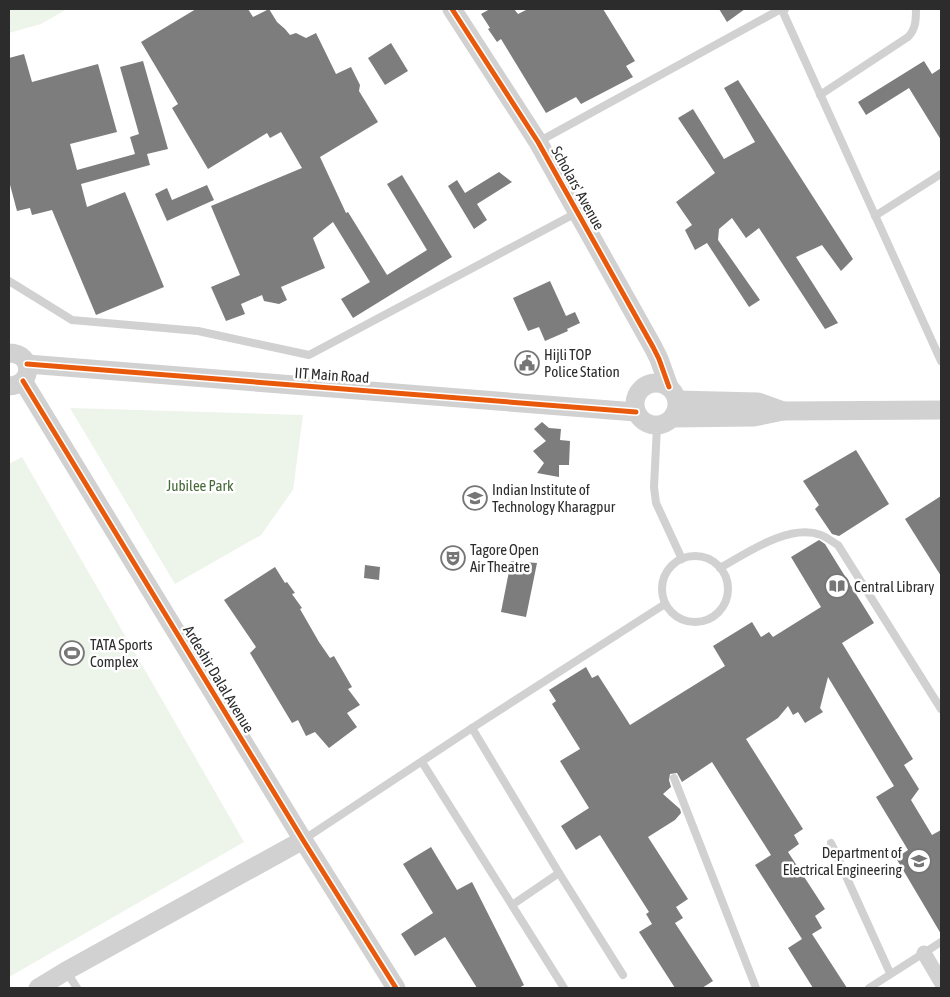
<svg xmlns="http://www.w3.org/2000/svg" width="950" height="997" viewBox="0 0 950 997" font-family="'Asap Condensed',sans-serif">
<style>
.green{fill:#edf4ea}
.building{fill:#7d7d7d}
.lines{fill:none;stroke-linecap:round;stroke-linejoin:round}
.service{stroke:#d1d1d1;stroke-width:8}
.minor{stroke:#d1d1d1;stroke-width:15}
.tertiary{stroke:#d1d1d1;stroke-width:19}
.cycleway-casing{stroke:#fff;stroke-width:8}
.cycleway{stroke:#e8590c;stroke-width:5}
.labels{text-anchor:middle;dominant-baseline:central;stroke-width:5;stroke-linejoin:round;paint-order:stroke}
.street-label{font-size:15px;fill:#2c2c2c;stroke:#fff}
.poi-label{font-size:15px;fill:#2c2c2c;stroke:#fff;text-anchor:start}
.park-label{font-size:15px;fill:#466939;stroke:#fff}
</style>
<rect width="100%" height="100%" fill="#fff"/>
<g class="green">
<path d="M9,9h58l-26,15 -32,9z"/>
<path d="M70,408l233,7 -10,75 -32,45 -86,49z"/>
<path d="M22,457l222,385 -235,135v-513z"/>
</g>
<g class="building">
<path d="M196,9h52l5,8 16,-8 8,13 8,7 5,6 6,-2 10,5 10,-5 20,41 15,-7 9,18 -1,6 19,31 -58,35 26,56 2,-1 39,63 40,-25 -40,-66 15,-9 50,82 -99,61 -12,-19 29,-17 -37,-60 -20,16 12,30 -44,19 6,13 -8,4 -15,-3 -2,-6 -21,9 4,10 -19,7 -15,-34 29,-12 -29,-69 91,-38 -21,-36 -11,6 -3,-5 -59,36 -36,-61 6,-4 -37,-62z"/>
<path d="M490,9h24l4,5 10,-5h75l32,52 -9,5 7,11 -52,27 -5,-7 -30,16 -45,-74 -4,3 -9,-13 2,-1 -9,-14z"/>
<path d="M719,9h26l-18,13z"/>
<path d="M391,43l17,28 -23,14 -17,-27z"/>
<path d="M24,54l8,28 66,-18 19,68 -47,12 7,26 58,-16 -5,-17 9,-3 -19,-67 23,-6 25,88 -21,5 3,11 -69,19 6,23 38,-15 39,95 -68,28 -44,-105 -20,5 -2,-7 -13,3 -8,-30v-123z"/>
<path d="M924,61l8,13 9,-6v72l-32,-52 -43,27 -8,-13z"/>
<path d="M738,80l115,179 -12,12 -19,-26 -26,12 42,66 -13,6 -66,-101 -13,10 -14,-20 -13,11 -1,11 42,60 -11,7 -42,-64 -12,7 -10,-20 7,-5 -16,-23 39,-29 -37,-55 15,-9 31,50 31,-17 -31,-54z"/>
<path d="M499,172l13,10 -35,22 10,16 -13,9 -26,-43 9,-6 8,13z"/>
<path d="M207,185l7,15 -47,21 -12,-27 12,-6 5,12z"/>
<path d="M550,281l16,35 9,-4 5,11 -13,6 1,2 -23,10 -6,-14 -11,4 -15,-33z"/>
<path d="M542,422l7,6 12,1 -1,11 10,1 -1,24h-10v12l-22,-4 7,-10 -11,-12 13,-10 -12,-12z"/>
<path d="M856,450l33,54 -50,32 -7,-2 -17,-25 4,-4 -16,-24z"/>
<path d="M941,496v80l-36,-57z"/>
<path d="M819,540l6,4 49,79 -32,20 71,116 -9,6 15,24 -8,11 21,35 9,-5v104l-45,-76 12,-8 -32,-53 18,-11 -66,-109 -8,31 3,4 -18,11 -7,-11 -5,3 -5,-9 -10,12 -32,21 57,90 -9,6 5,9 -11,8 37,57 -10,7 7,12 -10,6 35,54h-34l-25,-40 14,-9 -47,-74 16,-10 -59,-93 -30,20 -5,-9 -7,1 -1,6 2,7 -8,7 17,15 1,4 -6,7 -27,17 40,62 -12,8 7,11 -8,5 38,58 -11,7h-27l-36,-56 13,-8 -6,-10 3,-2 -49,-77 -24,15 -15,-24 28,-18 -29,-47 20,-12 -28,-45 4,-3 -7,-11 37,-23 6,11 6,-3 32,50 95,-59 -12,-20 39,-24 9,15 8,-5 4,5 48,-30 -30,-50z"/>
<path d="M511,561l26,2 -11,54 -25,-5z"/>
<path d="M365,565l15,2 -1,13 -15,-2z"/>
<path d="M275,567l10,16 2,-1 8,11 -3,1 10,14 -2,1 19,33 11,16 4,-2 18,31 -4,2 12,16 -13,8 10,14 -28,21 -14,-16 -9,4 -8,-16 -6,3 -42,-70 6,-6 -32,-47z"/>
<path d="M431,847l26,43 15,-8 52,103 -5,3h-42l-32,-51 -30,19 -14,-22 32,-21 -30,-49z"/>
</g>
<g class="lines">
<g class="service">
<path d="M785,9l-3,1 159,351"/>
<path d="M820,95l88,-58c8,-8 8,-18 8,-28"/>
<path d="M538,142l243,-133"/>
<path d="M875,216l66,-42"/>
<path d="M9,281l63,39 126,11 111,24 269,-143"/>
<path d="M657,426l-3,61 2,16 26,56"/>
<circle cx="695" cy="589" r="33"/>
<path d="M720,568c27,-15 69,-45 101,-33 6,2 11,7 17,10l103,164"/>
<path d="M472,728l87,145 64,102"/>
<path d="M422,762l142,226"/>
<path d="M674,778l82,210"/>
<path d="M303,840l169,-112 193,-124"/>
<path d="M831,843l59,130"/>
<path d="M512,905l47,-32"/>
<path d="M66,971l11,17"/>
<path d="M869,988l72,-46"/>
</g>
<path class="minor" d="M924,953l17,29"/>
<g class="tertiary">
<path d="M452,9l86,133 115,205 6,12 10,28"/>
<path d="M9,353c25,0 25,32 0,33"/>
<path d="M27,364l609,48"/>
<path d="M23,381l280,459 93,148"/>
<circle cx="656" cy="404" r="21"/>
<path d="M677,400l81,2 25,9"/>
<path d="M673,418l81,-1 29,-6 158,-1"/>
<path d="M38,988l28,-17 237,-131"/>
</g>
<g class="cycleway-casing">
<g id="cycleway">
<path d="M452,9l86,133 115,205 6,12 10,28"/>
<path d="M27,364l609,48"/>
<path d="M23,381l280,459 93,148"/>
</g>
</g>
<use href="#cycleway" class="cycleway"/>
</g>
<defs>
<g id="civic-ring" transform="scale(1.25)"><circle r="9.5" fill="#fff" stroke="#767676" stroke-width="1.5"/><path d="M-.6-6.5H3V-4.5H.6V-3L4-1V1h2V6H-6V1h2V-1L-.6-3ZM-1.2 2.5V6h2.4V2.5Z" fill="#767676"/></g>
<g id="university-ring" transform="scale(1.25)"><circle r="9.5" fill="#fff" stroke="#767676" stroke-width="1.5"/><path d="M0-5L7-2L0 1L-7-2ZM-4 1L0 2.5L4 1V4Q0 6-4 4Z" fill="#767676"/></g>
<g id="theatre-ring" transform="scale(1.25)"><circle r="9.5" fill="#fff" stroke="#767676" stroke-width="1.5"/><path d="M-5-5.5Q0-4 5-5.5V0Q5 5 0 6Q-5 5-5 0ZM-3.3-2.5H-1v1.5H-3.3ZM1-2.5H3.3v1.5H1ZM-2.8 1Q0 5.5 2.8 1Z" fill="#767676"/></g>
<g id="library-ring" transform="scale(1.25)"><circle r="9.5" fill="#fff" stroke="#767676" stroke-width="1.5"/><path d="M-6-4Q-3-5.5-.7-3.5V5Q-3 3-6 4ZM6-4Q3-5.5 .7-3.5V5Q3 3 6 4Z" fill="#767676"/></g>
<g id="stadium-ring" transform="scale(1.25)"><circle r="9.5" fill="#fff" stroke="#767676" stroke-width="1.5"/><path d="M0-5a6.5 5 0 1 0 0 10a6.5 5 0 1 0 0-10ZM-3.5-1.8h7v3.6h-7Z" fill="#767676"/></g>
</defs>
<g fill-rule="evenodd">
<use href="#civic-ring" x="527" y="363"/>
<use href="#university-ring" x="475" y="498"/>
<use href="#theatre-ring" x="453" y="558"/>
<use href="#library-ring" x="837" y="586"/>
<use href="#stadium-ring" x="72" y="653"/>
<use href="#university-ring" x="919" y="861"/>
</g>
<g class="labels">
<g class="street-label">
<text transform="translate(578 188) rotate(61)">Scholars' Avenue</text>
<text transform="translate(332 375) rotate(4)">IIT Main Road</text>
<text transform="translate(219 679) rotate(59)">Ardeshir Dalal Avenue</text>
</g>
<g class="poi-label">
<text x="544" y="354">Hijli TOP<tspan x="544" dy="17">Police Station</tspan></text>
<text x="492" y="489">Indian Institute of<tspan x="492" dy="17">Technology Kharagpur</tspan></text>
<text x="470" y="549">Tagore Open<tspan x="470" dy="17">Air Theatre</tspan></text>
<text x="854" y="586">Central Library</text>
<text x="90" y="644">TATA Sports<tspan x="90" dy="17">Complex</tspan></text>
<text x="902" y="852" text-anchor="end">Department of<tspan x="902" dy="17">Electrical Engineering</tspan></text>
</g>
<g class="park-label">
<text x="200" y="485">Jubilee Park</text>
</g>
</g>
<rect width="950" height="997" fill="none" stroke="#2c2c2c" stroke-width="20"/>
</svg>
